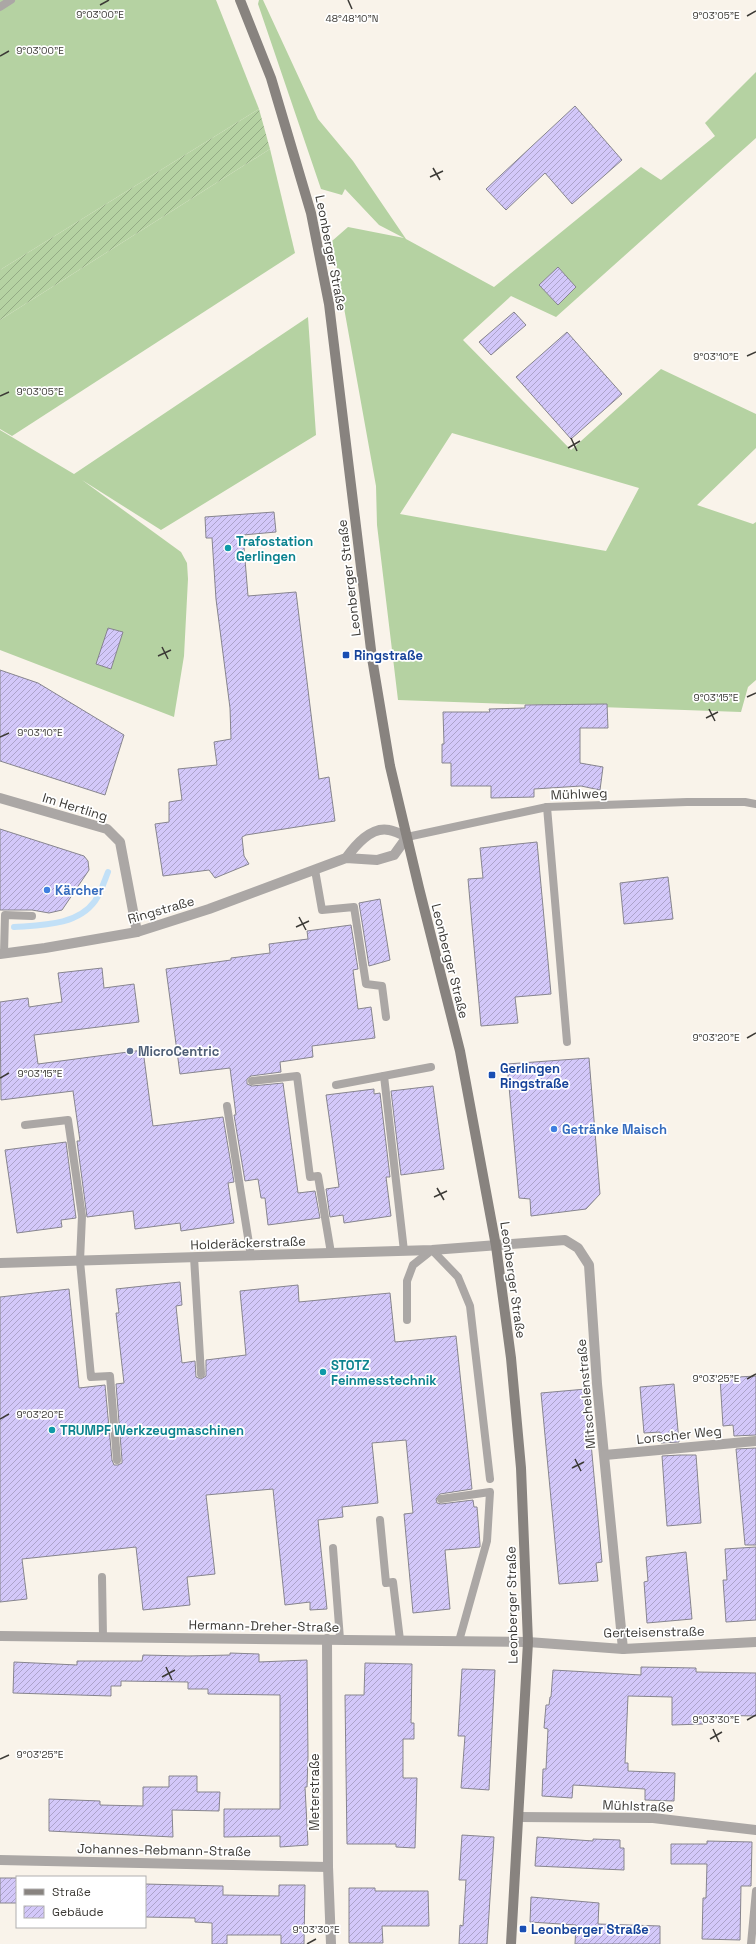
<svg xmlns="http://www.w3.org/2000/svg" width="756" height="1944" viewBox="0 0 756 1944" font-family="'Space Grotesk',sans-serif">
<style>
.grass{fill:#b5d2a2;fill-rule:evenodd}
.garden{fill:url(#garden-furrows)}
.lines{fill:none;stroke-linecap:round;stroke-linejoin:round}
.stream{stroke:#c2e0f7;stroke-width:6}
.building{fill:url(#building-hatch);stroke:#87858e}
.service{stroke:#aba7a5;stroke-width:8}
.minor{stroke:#aba7a5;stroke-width:10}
.secondary{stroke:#88837f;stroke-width:10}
.ticks{fill:none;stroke:#3c3a36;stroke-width:1.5}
.culture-dot{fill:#0f9aa8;stroke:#fff;stroke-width:1.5}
.transit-dot{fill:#1a4fb4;stroke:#fff;stroke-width:1.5}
.shop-dot{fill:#3f7fe0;stroke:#fff;stroke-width:1.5}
.service-dot{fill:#5c6f8a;stroke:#fff;stroke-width:1.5}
.labels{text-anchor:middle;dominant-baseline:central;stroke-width:3.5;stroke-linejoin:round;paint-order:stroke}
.street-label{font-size:13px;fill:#3c3a36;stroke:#fff}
.culture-label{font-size:13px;font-weight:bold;fill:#0d838f;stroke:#fff;text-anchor:start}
.transit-label{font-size:13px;font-weight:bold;fill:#164399;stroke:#fff;text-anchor:start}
.shop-label{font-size:13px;font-weight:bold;fill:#366cbe;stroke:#fff;text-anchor:start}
.service-label{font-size:13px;font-weight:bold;fill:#4e5e75;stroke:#fff;text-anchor:start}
.ticks-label{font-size:10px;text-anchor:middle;fill:#3c3a36;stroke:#fff;stroke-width:3.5;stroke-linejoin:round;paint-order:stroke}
</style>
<defs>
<pattern id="garden-furrows" width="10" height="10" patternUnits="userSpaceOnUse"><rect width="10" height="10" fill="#b5d2a2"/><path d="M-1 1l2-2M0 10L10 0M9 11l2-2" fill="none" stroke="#94ab85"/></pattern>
<pattern id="building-hatch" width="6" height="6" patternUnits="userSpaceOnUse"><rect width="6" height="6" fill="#d3c8f9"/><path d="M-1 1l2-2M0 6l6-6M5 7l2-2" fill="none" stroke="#aca3ca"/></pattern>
</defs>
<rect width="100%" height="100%" fill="#f9f3ea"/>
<g class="grass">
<path d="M0,0h216l43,109 -259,161z"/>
<path d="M259,0h4l55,119 35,42 53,78 88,48 147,-120 20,13 54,-44 -10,-13 51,-51v66l-200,179 -45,-21 -48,44 108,110 90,-81 95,45v34l-59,57 56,19 3,-2v158l-8,7 -7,25 -343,-12 -21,-175 -1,-39 -44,-245 16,-14 56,11 -25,-13 -34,-36 -3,6 -21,-6 -63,-185zM452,433l187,55 -33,63 -206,-37z"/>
<path d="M270,149l25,104 -283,183 -12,-7v-109z"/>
<path d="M308,317l8,118 -155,95 -79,-50 99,72 6,11 1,16 -4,77 -10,61 -174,-67v-220l74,44z"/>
</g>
<path class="garden" d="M259,109l11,40 -270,171v-50z"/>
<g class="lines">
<path class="stream" d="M14,927c27,-2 63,-1 81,-26 6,-9 9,-19 13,-29"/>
</g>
<g class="building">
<path d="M575,106l47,54 -50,44 -27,-31 -39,37 -20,-21z"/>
<path d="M558,267l18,20 -18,18 -19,-20z"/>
<path d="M514,312l12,13 -35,30 -12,-13z"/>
<path d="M567,332l55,62 -51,45 -55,-62z"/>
<path d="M274,512l2,20 -33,3 5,61 48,-4 23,187 10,-2 6,44 -89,14 -4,2 2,19 5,8 -34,14 -6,-8 -46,6 -8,-52 14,-2v-20l13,-2 -4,-31 39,-4 -3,-23 17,-3 -1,-31 -14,-109 -4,-61h-6l-1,-21z"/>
<path d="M108,628l15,4 -12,37 -15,-5z"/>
<path d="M0,670l38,13 86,52 -19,60 -105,-34z"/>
<path d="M607,704l1,24h-28v35l23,4 -3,23 -19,-4 -47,3v8l-43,1v-12h-40v-23h-9v-19h2l-1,-32h47l-1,-3 36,-1v-3z"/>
<path d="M0,829l84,27 4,5 1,9 -27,40 -13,3 -17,-3h-32z"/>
<path d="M537,842l14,152 -36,3 3,26 -37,3 -13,-147 15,-1 -3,-30z"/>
<path d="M668,877l5,42 -49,5 -4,-41z"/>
<path d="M380,899l10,61 -21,6 -10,-63z"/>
<path d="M351,925l7,44 -5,1 5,39 13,-2 4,31 -63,8 1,11 -33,5 1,10 -30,4 -4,3v5l5,2 31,-3 15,110 17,-2 5,27 -52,7 -3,-27h-4l-3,-19 -13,2 -11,-66h2l-6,-47 -50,6 -14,-105 65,-9v-2l39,-5 -1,-9 39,-5 -1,-8z"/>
<path d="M102,968l2,20 30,-4 5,38 -105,13 4,29 105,-14 10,76 70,-9 11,65 -6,1 6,40 -53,8 -1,-8 -45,6 -2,-18 -46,6 -10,-76h3l-7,-50 -72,9 -1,-98 28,-4 1,9 33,-5 -4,-29z"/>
<path d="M589,1058l11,136 -14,15 -55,7 -1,-17 -11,-1 -12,-134z"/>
<path d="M433,1086l11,83 -43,6 -10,-84z"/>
<path d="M374,1089v5l6,-1 10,84h-4l5,39 -47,7 -1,-8 -13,2 -4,-28 13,-2 -13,-92z"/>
<path d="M66,1142l10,76 -15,2 1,7 -45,6 -12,-83z"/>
<path d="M180,1282l2,23 -6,1 6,57 13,-2 1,16 5,2 5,-3v-16l40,-5 -6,-64 58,-6 1,17 91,-9 5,49 61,-6 16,153 -32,5 -4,5 1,4 4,1 32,-4 1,7h3l3,37v3l-35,3 5,59 -37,4 -9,-99 9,-1 -7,-73 -34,3 6,60 -36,4 1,10 -25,3 9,89 -17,1v-8l-25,3 -12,-116 -67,6 9,79 -28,3 3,28 -47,5 -7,-63 -114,12 5,40 -27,3v-305l69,-8 10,99 26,-3 7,75 2,5h4l4,-2v-3l-6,-76 8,-1 -8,-70h3l-3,-24z"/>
<path d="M756,1376v59l-22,1 -1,-11 -10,1 -3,-48z"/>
<path d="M674,1384l5,58 -18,1 -1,-11 -16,1 -4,-46z"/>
<path d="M586,1389l16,173 -6,1 2,18 -39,3 -18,-191z"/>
<path d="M756,1448v97h-11l-9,-96z"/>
<path d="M680,1455h16l5,68 -34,3 -5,-70z"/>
<path d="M756,1547v73l-30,2 -3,-42h4l-2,-31z"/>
<path d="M686,1552l6,67 -45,4 -3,-41 4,-1 -2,-24z"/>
<path d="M230,1653l29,1v8l48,-2 1,96 -1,31h-2l3,58 -28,2v-11l-56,1v-28h56v-114l-72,-1v-5h-20v-7l-67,-1v5h-10v10l-98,-3 1,-31 63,3v-4h65l1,-6 45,1 42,-1z"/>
<path d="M365,1663l47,1 -1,59h3v16h-11v39h14l-2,70 -19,-1v-3h-49l-2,-149h19z"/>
<path d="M641,1667l55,1v4l60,1v43l-53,-1v9l-31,1v-28l-44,-1 -3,67h3v8l47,2 -1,28 -29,-1v-11l-72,-4 -1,13 -30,-2 1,-27h3l2,-40 -4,-1 2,-23h3l1,-8h1l2,-27 88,5z"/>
<path d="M462,1669l33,1 -6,120 -28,-2 4,-52h-7z"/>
<path d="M169,1776h28v16h23l-1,19 -47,-1 1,27 -124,-6v-32l51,2v4l43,1v-19h26z"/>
<path d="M462,1835l32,2 -7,107h-28l1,-19 3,1 3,-46h-7z"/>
<path d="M537,1837l56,4v-2l27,1v8h4v22l-89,-4z"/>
<path d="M707,1841l45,1 -1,44h-10l-1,54 -38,-1 1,-41h3l1,-34h-36v-20h36z"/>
<rect x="0" y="1878" width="17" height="25"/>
<path d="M145,1884l78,2v9l56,1v-11h26l-1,59h-23v-9h-54v9h-15v-21l-17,-1v-4l-50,-1z"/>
<path d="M349,1888h26v3h53l1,35h-47l1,17h-34z"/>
<path d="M531,1897l68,6 -1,21 62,2v18h-85l1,-19 -46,-3z"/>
</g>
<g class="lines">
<g class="service">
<path d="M0,7l11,-7"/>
<path d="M547,807l20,235"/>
<path d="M407,837l140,-30 140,-5h58l11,2"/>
<path d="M315,870l7,40 32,-3 12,77 16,2 4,31"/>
<path d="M4,953l1,-38 27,1"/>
<path d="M384,1076l20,175"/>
<path d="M252,1081l45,-5 13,101 8,-1 13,77"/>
<path d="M336,1085l95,-18"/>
<path d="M227,1106l24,150"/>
<path d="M25,1125l43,-5 14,96 -2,45 11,116 19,-1 7,84"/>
<path d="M194,1257l7,117"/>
<path d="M407,1320v-39l6,-16 19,-15 26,27 12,29 20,173"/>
<path d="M441,1499l49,-7 -3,49 -28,100"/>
<path d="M380,1520l6,63 7,-1 7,58"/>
<path d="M333,1548l7,91"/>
<path d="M102,1577l1,60"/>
<path d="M751,1944l5,-53"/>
</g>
<g class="minor">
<path d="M0,798l107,31 13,13 17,90"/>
<path d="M0,954l45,-6 92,-16 72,-23 137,-51 31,2 17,-5 13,-18c-6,-3 -12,-6 -18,-7 -18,-4 -34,16 -43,28"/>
<path d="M0,1263l432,-13 133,-10 13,8 11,17 8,119 26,265"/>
<path d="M605,1455l151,-14"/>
<path d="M0,1636l528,6 95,7 133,-7"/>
<path d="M327,1639l1,228 3,77"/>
<path d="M519,1817l134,1 103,12"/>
<path d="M0,1860l328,7"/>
</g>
<path class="secondary" d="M240,0l31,78 40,135 18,91 43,354 18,108 29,122 41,163 36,195 15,112 10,110 7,174 -17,302"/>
</g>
<path class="ticks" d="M348,0l4,9M100,5l9,-5M747,16l9,-5M0,56l9,-5M433,168l7,12M430,177l13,-6M747,356l9,-4M0,396l9,-4M571,438l6,13M568,448l12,-7M162,647l6,12M158,656l13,-6M747,697l9,-4M709,709l6,12M706,718l12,-6M0,737l9,-4M299,917l7,13M296,927l13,-6M747,1038l9,-5M0,1078l9,-5M437,1188l7,12M434,1197l13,-6M747,1379l9,-5M0,1419l9,-5M575,1459l6,12M572,1468l12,-6M166,1667l6,13M162,1677l13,-7M747,1720l9,-5M713,1729l6,13M710,1739l12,-7M0,1759l9,-4M307,1944l9,-5"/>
<g class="culture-dot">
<circle cx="228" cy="548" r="4"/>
<circle cx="323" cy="1372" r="4"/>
<circle cx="52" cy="1430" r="4"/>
</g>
<g class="transit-dot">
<rect x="342" y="651" width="8" height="8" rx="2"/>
<rect x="488" y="1071" width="8" height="8" rx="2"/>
<rect x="519" y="1925" width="8" height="8" rx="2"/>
</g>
<g class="shop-dot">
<circle cx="47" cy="890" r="4"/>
<circle cx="554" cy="1129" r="4"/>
</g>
<circle class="service-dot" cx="130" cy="1051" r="4"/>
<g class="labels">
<g class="street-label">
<text transform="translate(331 253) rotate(79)">Leonberger Straße</text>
<text transform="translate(349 578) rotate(-97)">Leonberger Straße</text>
<text transform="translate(579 794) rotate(-2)">Mühlweg</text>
<text transform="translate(75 807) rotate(17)">Im Hertling</text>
<text transform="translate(161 910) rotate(-16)">Ringstraße</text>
<text transform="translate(450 961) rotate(76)">Leonberger Straße</text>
<text transform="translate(248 1243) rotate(-2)">Holderäckerstraße</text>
<text transform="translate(513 1280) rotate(82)">Leonberger Straße</text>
<text transform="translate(586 1394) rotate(-95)">Mitschelenstraße</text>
<text transform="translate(679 1435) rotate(-6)">Lorscher Weg</text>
<text transform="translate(512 1605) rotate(-91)">Leonberger Straße</text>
<text transform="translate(264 1626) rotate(1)">Hermann-Dreher-Straße</text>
<text transform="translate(654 1632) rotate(-1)">Gerteisenstraße</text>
<text transform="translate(314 1792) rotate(-90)">Meterstraße</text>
<text transform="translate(638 1806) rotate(2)">Mühlstraße</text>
<text transform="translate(164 1850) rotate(1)">Johannes-Rebmann-Straße</text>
</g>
<g class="culture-label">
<text x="236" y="541">Trafostation<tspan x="236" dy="15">Gerlingen</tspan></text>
<text x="331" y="1365">STOTZ<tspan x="331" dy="15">Feinmesstechnik</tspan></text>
<text x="60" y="1430">TRUMPF Werkzeugmaschinen</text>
</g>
<g class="transit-label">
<text x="354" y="655">Ringstraße</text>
<text x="500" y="1068">Gerlingen<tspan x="500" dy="15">Ringstraße</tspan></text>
<text x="531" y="1929">Leonberger Straße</text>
</g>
<g class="shop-label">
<text x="55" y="890">Kärcher</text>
<text x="562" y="1129">Getränke Maisch</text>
</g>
<g class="service-label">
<text x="138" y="1051">MicroCentric</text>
</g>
</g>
<g class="ticks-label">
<text x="100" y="18">9°03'00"E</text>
<text x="716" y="19">9°03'05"E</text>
<text x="352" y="22">48°48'10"N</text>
<text x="40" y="54">9°03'00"E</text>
<text x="716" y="360">9°03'10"E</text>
<text x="40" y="395">9°03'05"E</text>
<text x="716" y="701">9°03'15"E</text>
<text x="40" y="736">9°03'10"E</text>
<text x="716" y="1041">9°03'20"E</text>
<text x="40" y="1077">9°03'15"E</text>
<text x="716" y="1382">9°03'25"E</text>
<text x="40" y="1418">9°03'20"E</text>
<text x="716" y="1723">9°03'30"E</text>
<text x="40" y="1758">9°03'25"E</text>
<text x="316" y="1933">9°03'30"E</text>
</g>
<rect x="16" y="1876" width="130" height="52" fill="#ffffff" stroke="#b1b0af"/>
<rect x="24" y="1889" width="20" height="6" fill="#88837f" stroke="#b1b0af"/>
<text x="52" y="1896" font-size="12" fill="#3c3a36">Straße</text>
<rect x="24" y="1906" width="20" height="12" fill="url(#building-hatch)" stroke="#b1b0af"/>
<text x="52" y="1916" font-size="12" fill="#3c3a36">Gebäude</text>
</svg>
